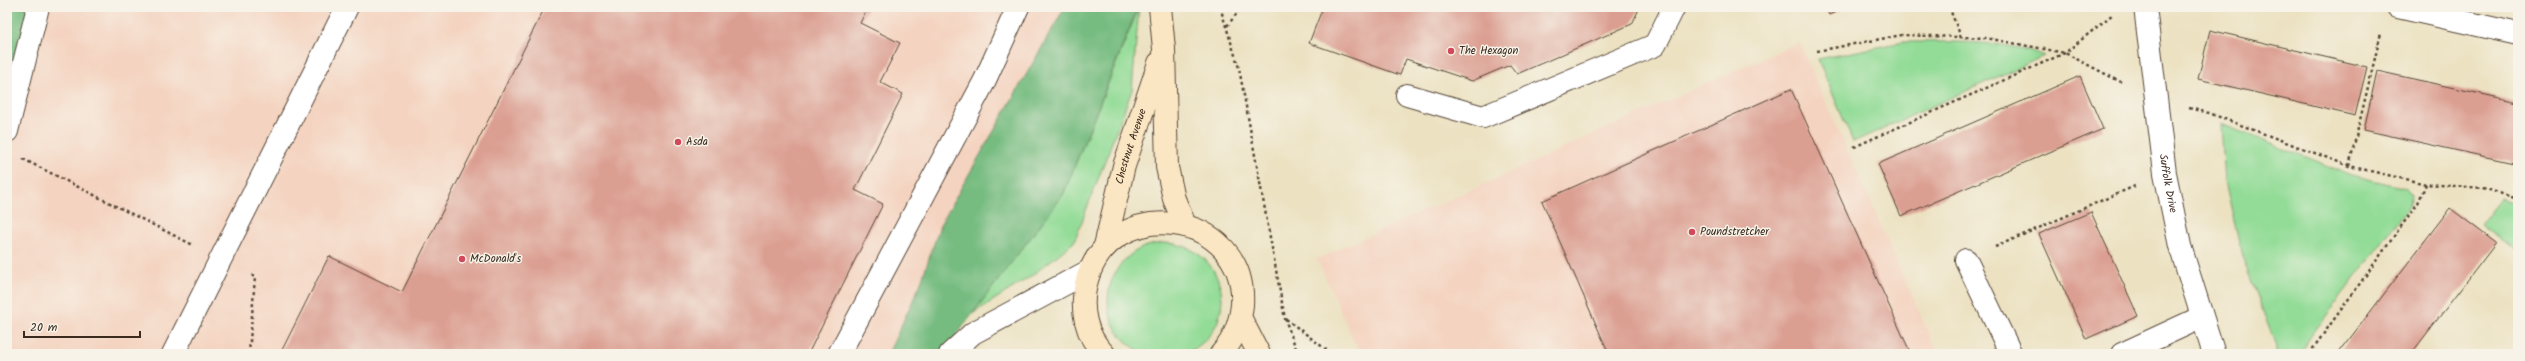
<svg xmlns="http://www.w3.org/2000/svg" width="2525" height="361" viewBox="0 0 2525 361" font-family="Kalam,sans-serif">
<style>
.built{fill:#f4d3c0}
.green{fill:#93dc97;stroke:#67835a}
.forest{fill:#76bc80;stroke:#58734f}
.building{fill:#db9f92}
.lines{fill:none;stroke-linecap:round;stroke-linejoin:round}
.lane-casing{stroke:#564637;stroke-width:24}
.street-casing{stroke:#564637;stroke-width:24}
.secondary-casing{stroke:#564637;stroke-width:24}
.path{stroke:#564637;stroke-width:2.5;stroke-dasharray:3 3;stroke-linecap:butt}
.lane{stroke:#fff;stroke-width:22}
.street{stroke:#fff;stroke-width:22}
.secondary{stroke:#fbe6c3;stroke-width:22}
.poi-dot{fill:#d1495b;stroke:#f7f3e8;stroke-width:1.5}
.labels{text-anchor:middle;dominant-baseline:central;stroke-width:3;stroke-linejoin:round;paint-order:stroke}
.poi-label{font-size:11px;fill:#3b2a1e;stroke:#f7f3e8;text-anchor:start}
.street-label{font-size:11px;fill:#3b2a1e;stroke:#f7f3e8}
</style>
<rect width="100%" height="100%" fill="#f7f3e8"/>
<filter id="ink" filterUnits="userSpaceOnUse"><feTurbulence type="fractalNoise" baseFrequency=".025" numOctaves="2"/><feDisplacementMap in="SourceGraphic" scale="8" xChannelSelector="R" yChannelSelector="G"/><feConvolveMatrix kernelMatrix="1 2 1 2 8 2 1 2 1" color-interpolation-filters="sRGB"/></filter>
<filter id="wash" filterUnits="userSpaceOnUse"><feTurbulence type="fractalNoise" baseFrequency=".012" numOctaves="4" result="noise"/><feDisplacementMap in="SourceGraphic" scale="16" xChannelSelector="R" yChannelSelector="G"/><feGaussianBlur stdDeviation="0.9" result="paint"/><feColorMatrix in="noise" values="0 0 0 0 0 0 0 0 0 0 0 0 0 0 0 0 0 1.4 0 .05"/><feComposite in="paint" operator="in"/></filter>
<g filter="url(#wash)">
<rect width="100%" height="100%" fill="#ece2c2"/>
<g class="built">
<path d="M15,7h1056l-170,347h-894v-314z"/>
<path d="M1799,42l139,312h-578l-43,-95z"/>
</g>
<g class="green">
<path d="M1139,7l-7,83 -58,152 -44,35 -58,37 91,-119z"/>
<path d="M1903,42c42,0 103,-3 141,14l-191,86 -35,-83z"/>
<path d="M2221,124l130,51 55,13 6,8 -2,9 -102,135 -5,14h-27v-8l-34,-90 -17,-75z"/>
<path d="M2500,199l18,6v47l-38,-28z"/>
<circle cx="1165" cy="300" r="57"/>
</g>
<g class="forest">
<path d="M10,7h20l-23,81v-66z"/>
<path d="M1065,7h73l-75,188 -121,159h-54l32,-69 21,-62z"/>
</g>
<g id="blocks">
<g class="building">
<path d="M545,7h323l-8,16 40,20 -20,39 23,12 -48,96 28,14 -75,150h-528l49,-98 73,36z"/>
<path d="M1323,7h317l-8,17 -115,50 -7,-9 -38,16 -66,-22 -6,16 -91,-32z"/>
<path d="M1825,7h22l-18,8z"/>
<path d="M2210,30l157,37 -12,49 -157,-37z"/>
<path d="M2377,71l141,31v62l-154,-34z"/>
<path d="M2080,76l23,53 -202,87 -23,-52z"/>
<path d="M1791,89l120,265h-302l-67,-153z"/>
<path d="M2450,208l46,35 -85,111h-73z"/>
<path d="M2091,212l47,104 -52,23 -47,-105z"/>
</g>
</g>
</g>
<g filter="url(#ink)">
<use href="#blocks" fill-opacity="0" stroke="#564637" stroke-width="1"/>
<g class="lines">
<g class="lane-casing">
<g id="lane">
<path d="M1407,95l76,22 172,-72 19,-38"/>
<path d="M7,131l31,-124"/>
<path d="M1966,260l45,94"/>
<path d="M173,354l174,-347"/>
<path d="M839,354l145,-272 34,-75"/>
<path d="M950,354l23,-21 116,-62"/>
<path d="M2122,354l80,-37"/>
</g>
</g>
<g class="street-casing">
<g id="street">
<path id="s1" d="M2145,7l20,166 15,73 34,108"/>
<path d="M2398,7l120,27"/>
</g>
</g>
<g class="secondary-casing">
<g id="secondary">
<path d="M1160,7l4,42 3,118 7,32 11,26"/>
<path id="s2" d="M1105,246l19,-80 35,-103"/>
<path d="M1241,319l18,35"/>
<path d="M1104,354c-18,-18 -24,-45 -18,-70 22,-93 162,-74 156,21 -2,19 -8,35 -21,49"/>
</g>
</g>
<g class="path">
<path d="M1220,7l19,61 46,251 13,35"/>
<path d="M1949,7l12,30"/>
<path d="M1227,26l15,-19"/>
<path d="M1817,51l85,-16 84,3 79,15 56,29"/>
<path d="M2189,108l20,5 140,53 77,18 57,4 35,11"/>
<path d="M1854,147l211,-94 48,-39"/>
<path d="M23,159l170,86"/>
<path d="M2349,166l32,-133"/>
<path d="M1995,247l140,-61"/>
<path d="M1286,319l46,35"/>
<path d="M249,354l6,-77 -6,-3"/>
<path d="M2309,354l109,-151 8,-19"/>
</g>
<use href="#lane" class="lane"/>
<use href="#street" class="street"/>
<use href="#secondary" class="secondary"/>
</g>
</g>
<g class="poi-dot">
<circle cx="1451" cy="51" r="4"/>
<circle cx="678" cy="142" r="4"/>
<circle cx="1692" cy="232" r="4"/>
<circle cx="462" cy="259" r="4"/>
</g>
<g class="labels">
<g class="poi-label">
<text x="1459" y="51">The Hexagon</text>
<text x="686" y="142">Asda</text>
<text x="1700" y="232">Poundstretcher</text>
<text x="470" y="259">McDonald's</text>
</g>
<g class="street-label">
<text stroke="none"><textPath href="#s2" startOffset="103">Chestnut Avenue</textPath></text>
<text stroke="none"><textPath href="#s1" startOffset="178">Suffolk Drive</textPath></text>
</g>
</g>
<rect width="2525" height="361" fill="none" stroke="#f7f3e8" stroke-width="24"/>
<path d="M24 331v6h116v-6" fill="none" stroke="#3b2a1e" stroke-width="2"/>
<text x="30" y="331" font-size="12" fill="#3b2a1e" stroke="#f7f3e8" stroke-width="3" paint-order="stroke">20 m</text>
</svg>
